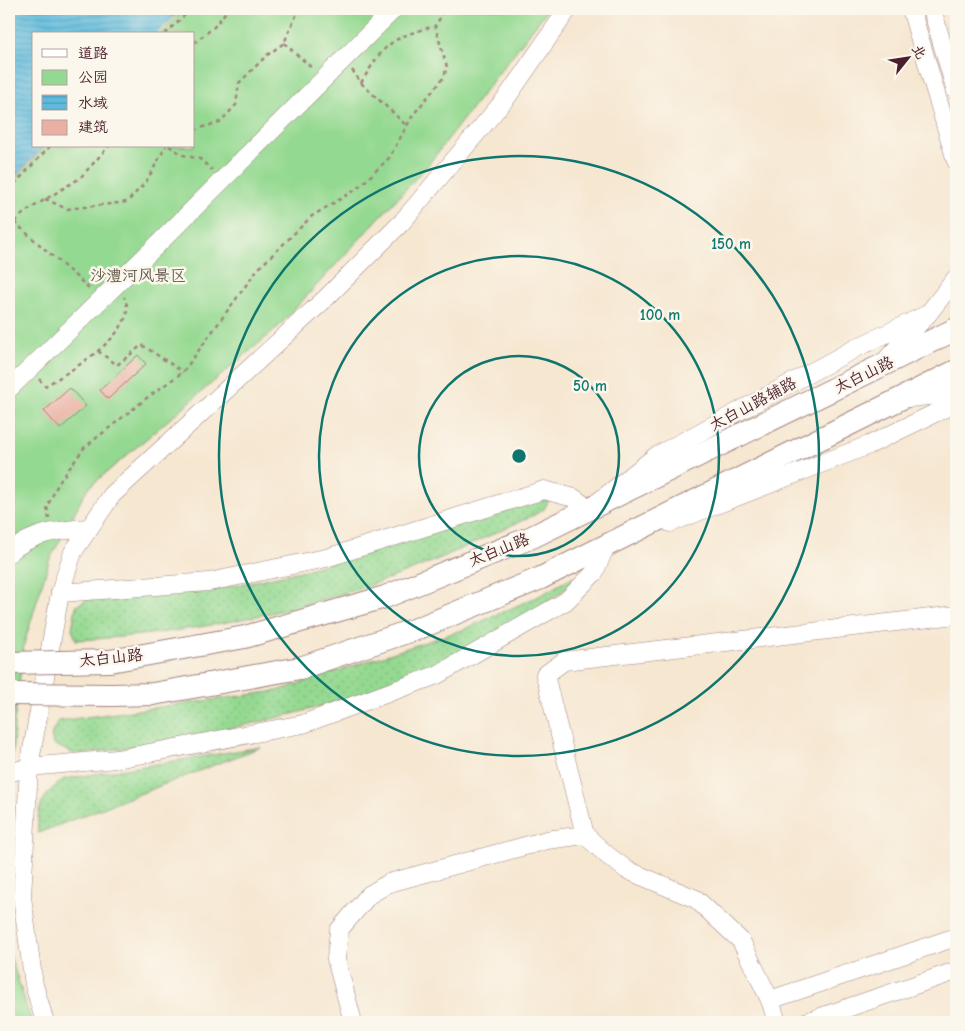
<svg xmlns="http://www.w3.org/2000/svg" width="965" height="1031" viewBox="0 0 965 1031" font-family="'Comic Neue','LXGW WenKai TC',sans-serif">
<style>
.park{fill:#94d991;stroke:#6f7c5e}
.garden{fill:url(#garden-dots);stroke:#6f7c5e}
.water{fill:url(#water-rules);stroke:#546d84}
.building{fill:#e9b0a3}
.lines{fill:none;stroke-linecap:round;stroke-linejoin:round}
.minor-casing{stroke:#a0837e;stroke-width:19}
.major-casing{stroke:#a0837e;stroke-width:24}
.path{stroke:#a0837e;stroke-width:2.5;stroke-dasharray:4 4;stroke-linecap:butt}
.minor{stroke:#fff;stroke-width:18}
.major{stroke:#fff;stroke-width:22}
.major-bridge-casing{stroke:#a0837e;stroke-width:24;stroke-linecap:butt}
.major-bridge{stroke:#fff;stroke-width:22}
.ring{fill:none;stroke:#0f766e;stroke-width:2.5}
.labels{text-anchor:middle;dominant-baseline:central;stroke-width:5;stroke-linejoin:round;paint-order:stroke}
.park-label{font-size:16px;fill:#60574a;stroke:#fbf7ec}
.street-label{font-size:16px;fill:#4a1f2b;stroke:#fbf7ec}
.centre{fill:#0f766e;stroke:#fbf7ec;stroke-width:2.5}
.ring-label{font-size:15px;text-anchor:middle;font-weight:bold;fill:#0f766e;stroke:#fbf7ec;stroke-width:5;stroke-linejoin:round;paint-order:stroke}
</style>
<defs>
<pattern id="garden-dots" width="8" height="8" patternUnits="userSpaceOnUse" patternTransform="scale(1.25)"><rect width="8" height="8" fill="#94d991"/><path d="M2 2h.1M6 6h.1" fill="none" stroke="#81ba7d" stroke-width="1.8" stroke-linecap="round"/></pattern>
<pattern id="water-rules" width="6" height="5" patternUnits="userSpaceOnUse" patternTransform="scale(1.25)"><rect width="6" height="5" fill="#5fbbdd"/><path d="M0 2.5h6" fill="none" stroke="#5097b3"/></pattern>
</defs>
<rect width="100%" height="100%" fill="#fbf7ec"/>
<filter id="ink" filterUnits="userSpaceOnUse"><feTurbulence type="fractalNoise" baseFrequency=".02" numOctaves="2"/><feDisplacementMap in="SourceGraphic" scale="10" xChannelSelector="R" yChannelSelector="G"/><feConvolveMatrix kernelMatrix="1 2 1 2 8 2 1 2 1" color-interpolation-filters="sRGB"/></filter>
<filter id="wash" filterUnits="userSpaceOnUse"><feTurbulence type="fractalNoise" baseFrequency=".0096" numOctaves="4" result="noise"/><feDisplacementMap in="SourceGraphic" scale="20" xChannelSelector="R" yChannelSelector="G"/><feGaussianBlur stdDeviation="1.12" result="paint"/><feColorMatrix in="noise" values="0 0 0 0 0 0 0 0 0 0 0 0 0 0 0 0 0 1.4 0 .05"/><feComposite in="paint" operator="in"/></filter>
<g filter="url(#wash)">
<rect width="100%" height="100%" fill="#f6e7d1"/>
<g class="park">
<path d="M185,9h363l-120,156 -150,162 -191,162 -38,72 -25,83 -10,80 -5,110v-649l37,-39h148v-112h-35z"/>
<path d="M9,952l20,62 3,8h-23z"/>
</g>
<g class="garden">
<path d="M534,500h15l-5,9 -10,6c-48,22 -96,46 -146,64 -100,35 -206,56 -312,61l-4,-11 4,-23 13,-8 129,-9 83,-18 194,-56z"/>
<path d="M572,577l1,5c-25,22 -50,36 -79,52 -23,13 -46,28 -71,38 -108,43 -224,65 -339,82l-12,-1 -19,-9 -2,-9 7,-14 219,-30 188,-62 78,-35z"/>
<path d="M261,747l-223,86c-1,-28 4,-37 26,-54z"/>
</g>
<path class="water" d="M9,9h173l-26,25h-122v112h10l-35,37z"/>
<g id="blocks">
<g class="building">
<path d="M138,355l8,9 -38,35 -8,-9z"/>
<path d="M70,388l16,18 -26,23 -16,-18z"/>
</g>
</g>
</g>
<g filter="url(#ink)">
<use href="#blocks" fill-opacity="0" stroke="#a0837e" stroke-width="1"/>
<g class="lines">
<g class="minor-casing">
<g id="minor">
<path d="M911,9l45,152"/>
<path d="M932,9l24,82"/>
<path d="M885,361l43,-47 28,-36"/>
<path d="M9,389l150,-146 235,-234"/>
<path d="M910,398l46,-5"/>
<path d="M670,523l199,-78 87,-42"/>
<path d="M9,553c23,-21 51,-23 80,-25"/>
<path d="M60,593l149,-11 117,-24 218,-68 30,8 15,11 67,-53 200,-108 72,-34"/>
<path d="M9,773l20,-6 88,-8 186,-35 134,-49 129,-74 28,-28 12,-27 4,-2"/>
<path d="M585,835l-40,-160 19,-14 392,-46"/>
<path d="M770,1000l186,-63"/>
<path d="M45,1022l-11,-37 -12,-88 7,-130 31,-174 13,-41 39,-57 213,-196 77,-77 105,-125 61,-88"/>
<path d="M353,1022l-17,-63 3,-29 30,-35 20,-12 158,-43 38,-5 22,20 20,15 69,29 45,42 29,59 7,22"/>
<path d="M806,1022l150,-51"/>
</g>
</g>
<g class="major-casing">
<g id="major">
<path d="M110,661l135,-24 140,-40 147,-60 424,-208"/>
<path d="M112,695l41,-1 147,-26 119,-40 122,-50 415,-207"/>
</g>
</g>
<g class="path">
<path d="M165,34l26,-25"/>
<path d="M194,43l20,-16 14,-18"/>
<path d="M284,43l29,26"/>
<path d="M352,70l9,13 46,43"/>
<path d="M361,83c24,-40 29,-45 74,-57"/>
<path d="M194,130l26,-8 16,-17 3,-22 27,-27 18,-13 15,-34"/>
<path d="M169,146l14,9 17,4 12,11"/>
<path d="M9,190l41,-44"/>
<path d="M45,199l22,10 60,-7 19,-20 20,-36"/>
<path d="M14,222l76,67"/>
<path d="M9,227l16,-15 55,-34 29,-32"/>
<path d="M98,351l19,14 25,-20 41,27"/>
<path d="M39,379l6,7c24,-14 98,-56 79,-89"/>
<path d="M49,519l-2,-12 11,-23 26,-36 64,-51 35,-25 74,-102 55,-54 45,-27 32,-31 24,-43 31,-38 3,-10 -12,-41 11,-17"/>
</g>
<use href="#minor" class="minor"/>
<use href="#major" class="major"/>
<g class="major-bridge-casing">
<g id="major-bridge">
<path d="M9,663l101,-2"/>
<path d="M9,694l103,1"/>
</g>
</g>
<use href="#major-bridge" class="major-bridge"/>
</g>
</g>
<g class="ring">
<circle cx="519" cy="456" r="100"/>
<circle cx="519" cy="456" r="200"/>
<circle cx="519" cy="456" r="300"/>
</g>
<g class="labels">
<g class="park-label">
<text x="138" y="276">沙澧河风景区</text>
</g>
<g class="street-label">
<text transform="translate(864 375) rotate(-26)">太白山路</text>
<text transform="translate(753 404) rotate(-28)">太白山路辅路</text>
<text transform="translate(499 550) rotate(-22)">太白山路</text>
<text transform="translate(111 658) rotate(-6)">太白山路</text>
</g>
</g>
<circle cx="519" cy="456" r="8" class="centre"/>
<g class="ring-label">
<text x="731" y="249">150 m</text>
<text x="660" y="320">100 m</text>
<text x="590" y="391">50 m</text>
</g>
<rect width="965" height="1031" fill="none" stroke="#fbf7ec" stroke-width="30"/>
<rect x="32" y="32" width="162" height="115" fill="#fbf7ec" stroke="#b4a19f"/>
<rect x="42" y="49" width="25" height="8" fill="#ffffff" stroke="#b4a19f"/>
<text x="78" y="58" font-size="15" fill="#4a1f2b">道路</text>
<rect x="42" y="70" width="25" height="15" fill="#94d991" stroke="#b4a19f"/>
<text x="78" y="82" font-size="15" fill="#4a1f2b">公园</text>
<rect x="42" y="95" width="25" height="15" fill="url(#water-rules)" stroke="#b4a19f"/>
<text x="78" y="108" font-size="15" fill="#4a1f2b">水域</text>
<rect x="42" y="120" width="25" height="15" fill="#e9b0a3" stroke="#b4a19f"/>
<text x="78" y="132" font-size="15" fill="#4a1f2b">建筑</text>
<g transform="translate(908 58) rotate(60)" stroke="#fbf7ec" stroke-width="4" paint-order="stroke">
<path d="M0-4L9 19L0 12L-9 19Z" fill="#4a1f2b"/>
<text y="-8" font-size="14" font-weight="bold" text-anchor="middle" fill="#4a1f2b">北</text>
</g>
</svg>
